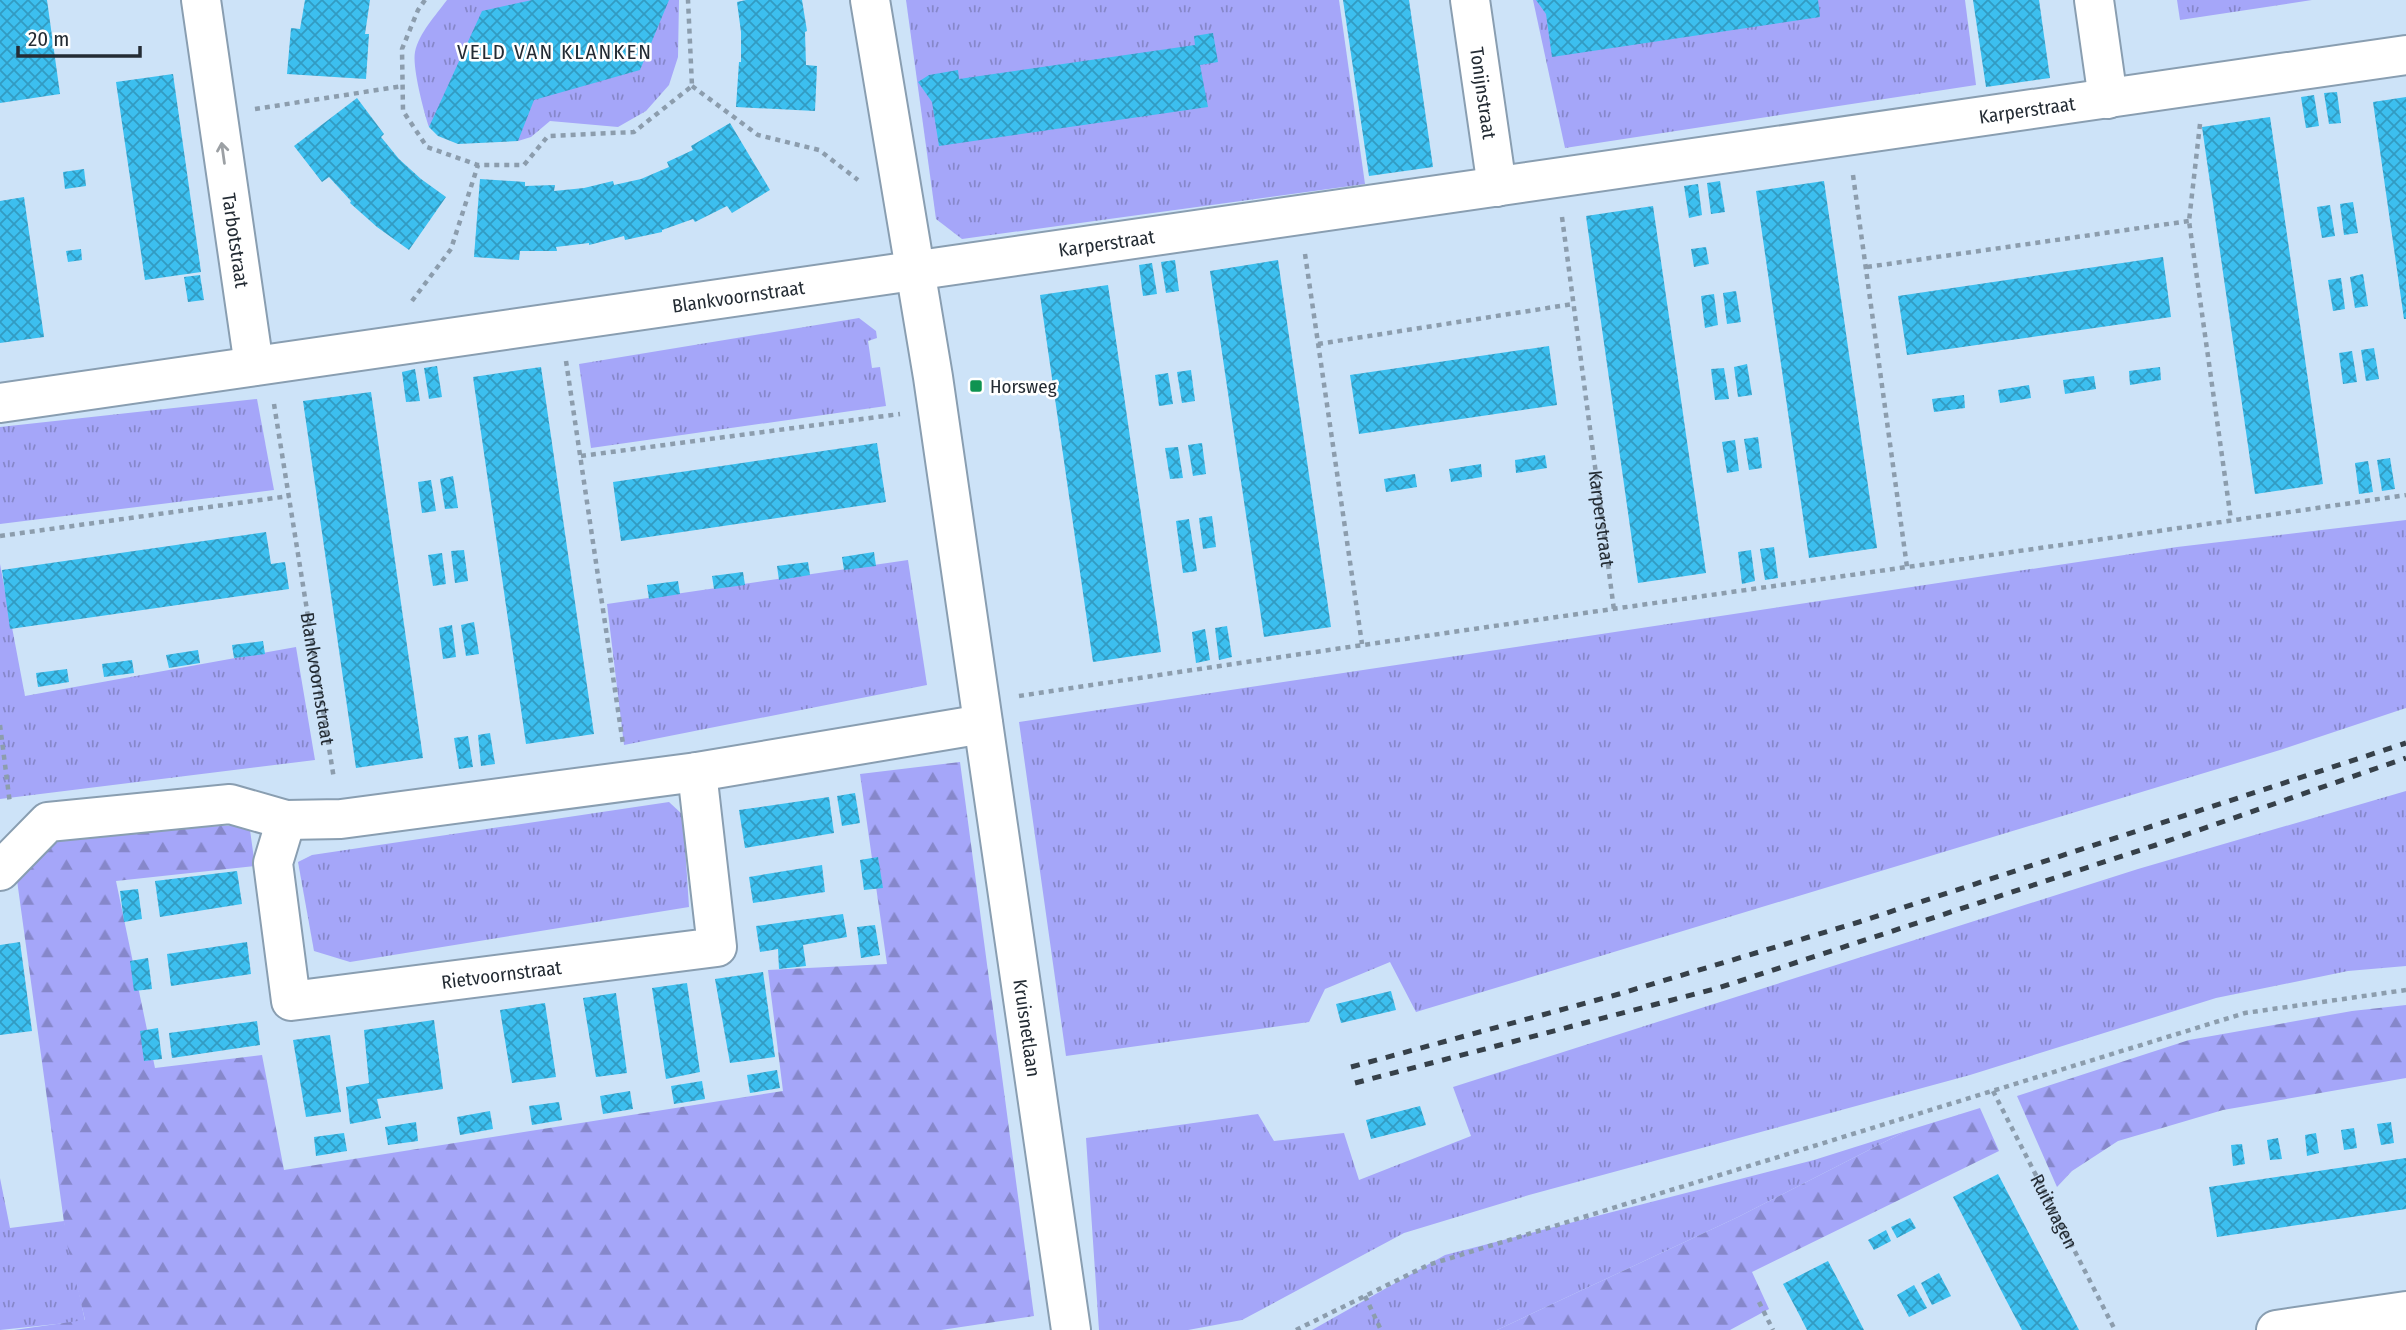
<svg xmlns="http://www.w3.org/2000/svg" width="2406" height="1330" viewBox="0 0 2406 1330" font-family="'Fira Sans Condensed',sans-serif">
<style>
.grass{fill:url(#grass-tufts)}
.forest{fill:url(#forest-firs)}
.building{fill:url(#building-cross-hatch)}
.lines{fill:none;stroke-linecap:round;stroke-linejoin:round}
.minor-casing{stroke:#899eb1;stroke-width:42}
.path{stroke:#8c9dad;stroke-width:4.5;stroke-dasharray:5 5;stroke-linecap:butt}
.minor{stroke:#fff;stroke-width:38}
.rail{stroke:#364049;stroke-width:5;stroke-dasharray:9 9;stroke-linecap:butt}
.oneway{stroke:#9ca0a4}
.poi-dot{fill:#0e9351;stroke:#fff;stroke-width:2.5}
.labels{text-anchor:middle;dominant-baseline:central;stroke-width:5;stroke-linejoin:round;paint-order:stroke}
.street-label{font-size:19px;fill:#242c34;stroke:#fff}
.poi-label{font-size:19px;fill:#242c34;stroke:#fff;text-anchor:start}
.neighbourhood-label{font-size:21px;letter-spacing:2px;fill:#242c34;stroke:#fff}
</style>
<defs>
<pattern id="grass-tufts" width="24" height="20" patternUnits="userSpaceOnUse" patternTransform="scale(1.75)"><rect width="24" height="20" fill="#a5a6f9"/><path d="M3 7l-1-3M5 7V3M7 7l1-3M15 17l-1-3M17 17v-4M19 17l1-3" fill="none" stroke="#8687ca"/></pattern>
<pattern id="forest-firs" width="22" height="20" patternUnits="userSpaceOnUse" patternTransform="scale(1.75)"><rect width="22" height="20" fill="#a5a6f9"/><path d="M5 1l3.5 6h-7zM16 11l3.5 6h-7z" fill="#8687ca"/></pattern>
<pattern id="building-cross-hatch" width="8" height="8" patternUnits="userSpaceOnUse" patternTransform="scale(1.75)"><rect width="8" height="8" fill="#3cbfef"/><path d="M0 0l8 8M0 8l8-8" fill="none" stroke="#329bc2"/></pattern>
</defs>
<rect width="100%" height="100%" fill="#cde3f8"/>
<g class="grass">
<path d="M447,0h232l-1,57 -9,28 -23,26 -28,16 -68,-6 -19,16 -13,4 -89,-14c-5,-15 -17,-60 -14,-75 4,-19 21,-37 32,-52z"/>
<path d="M906,0h433l26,184 -403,55 -26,-20z"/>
<path d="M1533,0h432l11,85 -411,63z"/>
<path d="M2177,0h135l-132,20z"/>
<path d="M859,318l17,13 1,7 -9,3 4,27 8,-1 6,39 -295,42 -12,-84z"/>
<path d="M257,399l17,91 -274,34v-97z"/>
<path d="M2406,520v188l-126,42 -864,262 -26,-50 -65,27 -16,33 -243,34 -47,-334 1158,-175z"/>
<path d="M908,560l19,125 -303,60 -17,-141z"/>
<path d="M0,564l25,132 271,-49 19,113 -315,39z"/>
<path d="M2406,791v175l-58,5 -132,27 -246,77 -441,120 -125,38 -162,87 -54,10h-89l-13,-192 172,-24 16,27 70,-8 15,47 112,-44 -18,-49 685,-218z"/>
<path d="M669,802l14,13 6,92 -339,55 -36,-11 -16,-89 14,-7z"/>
<path d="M1906,1131l-168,86 -241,113h-185l133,-75 369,-95z"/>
<path d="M0,1178l10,50 54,-7 21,100 -85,9z"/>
</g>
<g class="forest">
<path d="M960,762l74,554 -93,14h-927l71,-10 -18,-76 -51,-371 35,-37 186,-11 13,5 5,36 -139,15 39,187 107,-13 22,115 499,-79 -15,-121 119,-6 -27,-190z"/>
<path d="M2406,1005v73l-183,32 -105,31 -46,30 -15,16 -40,-91 172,-56 163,-29z"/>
<path d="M1980,1108l19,43 -247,121 17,37 -39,21h-233l241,-113 168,-86z"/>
</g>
<g class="building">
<path d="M0,0h47l13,94 -60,9z"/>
<path d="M305,0h65l-5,34h4l-3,45 -79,-5 4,-46 9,1z"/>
<path d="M532,0h137l-29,70 -106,30 -16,41 -60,3 -20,-8 -9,-9 53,-116z"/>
<path d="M746,0h56l5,31 -2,1 1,33 11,1 -2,45 -79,-4 3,-45h2v-30l-4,-30z"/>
<path d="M1343,0h66l24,167 -64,9z"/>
<path d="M1536,0h282l2,17 -268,40 -6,-43z"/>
<path d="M1973,0h66l11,78 -64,9z"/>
<path d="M1213,33l5,29 -18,3 8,42 -269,39 -7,-44 -14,-20 11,-7 29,-5 1,9 236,-34 -1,-9z"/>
<path d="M173,74l28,198 -56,8 -29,-198z"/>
<path d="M2337,92l4,31 -12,1 -5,-31z"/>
<path d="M2314,95l5,31 -13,2 -5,-31z"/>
<path d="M2406,97v222h-2l-31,-217z"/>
<path d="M357,98l27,36 -3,3 18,22 22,20 25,18 -37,53 -32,-23 -27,-24 1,-2 -22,-24 -7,5 -28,-36z"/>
<path d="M2270,117l53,367 -68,10 -53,-367z"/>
<path d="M730,123l40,67 -38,23 -5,-7 -32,16 -2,-3 -31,11v2l-37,8 -1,-4 -35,9v-2l-33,4 1,4h-37l-1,9 -45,-3 6,-78 45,3v4l30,-1 -1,6 30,-3 29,-7 1,4 27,-6 28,-12 -2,-5 26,-12 -2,-4z"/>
<path d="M84,169l2,17 -21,3 -2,-17z"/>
<path d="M1720,181l5,31 -14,2 -4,-31z"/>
<path d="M1824,181l53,367 -68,10 -53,-367z"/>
<path d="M1698,184l4,31 -13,3 -5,-32z"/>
<path d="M24,197l20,140 -44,6v-142z"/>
<path d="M2353,202l5,31 -14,2 -4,-31z"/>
<path d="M2330,205l5,31 -13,2 -5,-31z"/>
<path d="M1653,206l53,367 -68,10 -52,-367z"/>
<path d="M1706,247l3,17 -15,3 -3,-18z"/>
<path d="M81,249l1,11 -14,2 -2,-11z"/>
<path d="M2163,257l8,60 -264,38 -9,-59z"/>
<path d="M1175,260l4,31 -13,2 -5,-31z"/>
<path d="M1278,260l53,367 -67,10 -54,-366z"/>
<path d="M1152,263l5,31 -14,2 -4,-31z"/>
<path d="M2363,274l5,32 -13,2 -5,-31z"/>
<path d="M200,275l4,25 -16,2 -4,-25z"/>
<path d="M2341,278l4,31 -12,2 -5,-31z"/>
<path d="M1108,285l53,367 -68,10 -53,-367z"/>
<path d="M1736,291l5,31 -14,2 -4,-31z"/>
<path d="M1714,294l4,31 -13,3 -4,-32z"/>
<path d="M1549,346l8,59 -198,29 -9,-59z"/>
<path d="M2374,348l5,31 -13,2 -5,-31z"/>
<path d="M2352,351l5,31 -14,2 -4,-31z"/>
<path d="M1747,364l5,31 -14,2 -4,-30z"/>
<path d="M437,366l5,31 -13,2 -5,-31z"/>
<path d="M541,367l53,367 -68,10 -53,-367z"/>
<path d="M2160,367l1,13 -31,5 -1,-14z"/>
<path d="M1724,368l5,31 -14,1 -4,-31z"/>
<path d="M415,369l5,32 -14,1 -4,-30z"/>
<path d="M1191,370l4,31 -13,2 -5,-31z"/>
<path d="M1168,373l5,31 -14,2 -4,-31z"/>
<path d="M2094,376l2,13 -31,5 -2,-14z"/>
<path d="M2029,385l2,13 -31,5 -2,-13z"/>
<path d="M371,392l52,366 -67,10 -53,-367z"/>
<path d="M1964,395l1,13 -31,4 -2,-13z"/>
<path d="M1758,437l4,31 -13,2 -5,-31z"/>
<path d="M1735,440l4,31 -12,2 -5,-31z"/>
<path d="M877,443l9,59 -265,39 -8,-59z"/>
<path d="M1202,443l4,31 -13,2 -5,-31z"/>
<path d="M1178,447l5,31 -13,1 -5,-31z"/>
<path d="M1545,455l2,13 -31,5 -1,-13z"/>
<path d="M2390,458l5,31 -13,2 -5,-31z"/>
<path d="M2368,461l5,31 -14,2 -4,-31z"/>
<path d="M1481,464l1,13 -31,5 -2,-13z"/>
<path d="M1415,474l2,13 -31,5 -2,-13z"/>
<path d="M453,476l5,32 -13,1 -5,-30z"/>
<path d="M431,480l5,31 -14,2 -4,-31z"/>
<path d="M1212,516l4,31 -13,2 -4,-31z"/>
<path d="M1189,519l8,52 -14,2 -7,-52z"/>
<path d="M266,532l5,32 14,-2 4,27 -279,40 -8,-59z"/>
<path d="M1774,547l4,31 -13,2 -5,-31z"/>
<path d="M464,550l4,31 -13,2 -4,-32z"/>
<path d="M1751,550l4,31 -13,3 -4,-32z"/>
<path d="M874,552l2,14 -32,4 -2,-13z"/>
<path d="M442,553l4,31 -13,2 -5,-31z"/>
<path d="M808,562l2,13 -31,5 -2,-14z"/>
<path d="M743,572l2,13 -31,4 -2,-13z"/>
<path d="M678,581l2,13 -31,5 -2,-14z"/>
<path d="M474,622l5,32 -13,2 -5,-31z"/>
<path d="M452,625l4,32 -13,2 -4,-31z"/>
<path d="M1227,626l5,31 -13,3 -4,-32z"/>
<path d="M1205,629l5,31 -14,3 -4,-31z"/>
<path d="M263,641l2,13 -31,4 -2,-13z"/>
<path d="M198,650l2,13 -31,5 -3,-13z"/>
<path d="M132,660l2,13 -30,4 -2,-13z"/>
<path d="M67,669l2,13 -31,5 -2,-14z"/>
<path d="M490,733l5,31 -14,2 -3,-31z"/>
<path d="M468,736l5,31 -14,2 -5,-31z"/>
<path d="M855,793l5,30 -18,3 -5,-30z"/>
<path d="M829,797l5,36 -89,15 -6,-38z"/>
<path d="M878,857l5,31 -19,2 -4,-30z"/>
<path d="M822,865l3,27 -72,11 -4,-26z"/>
<path d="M237,871l5,33 -82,13 -5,-36z"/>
<path d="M138,889l4,30 -18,3 -4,-31z"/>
<path d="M843,914l4,23 -44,8 3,21 -27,3 -1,-20 -18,3 -4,-26z"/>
<path d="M875,925l5,30 -19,3 -4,-31z"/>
<path d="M20,942l12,89 -32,4v-90z"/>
<path d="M247,942l4,32 -80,12 -4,-32z"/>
<path d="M148,958l4,31 -18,2 -4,-30z"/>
<path d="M763,972l12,85 -45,6 -15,-84z"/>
<path d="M687,983l13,89 -34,7 -14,-91z"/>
<path d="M1391,991l5,19 -55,13 -5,-19z"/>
<path d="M616,993l11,80 -31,4 -13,-79z"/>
<path d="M545,1003l11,74 -44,6 -12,-73z"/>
<path d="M434,1020l9,69 -66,10 4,19 -31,6 -4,-37 23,-4 -5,-53z"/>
<path d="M257,1021l3,24 -88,13 -3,-25z"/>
<path d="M158,1028l4,31 -18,2 -4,-30z"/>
<path d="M330,1035l11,77 -35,5 -13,-77z"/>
<path d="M777,1070l3,18 -30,5 -3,-18z"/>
<path d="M702,1081l3,18 -31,5 -3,-18z"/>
<path d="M630,1091l3,18 -30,5 -3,-18z"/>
<path d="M559,1102l3,18 -30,5 -3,-19z"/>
<path d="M1420,1106l6,19 -55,14 -5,-19z"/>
<path d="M490,1111l3,18 -33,6 -3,-18z"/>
<path d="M416,1122l2,19 -30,4 -3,-18z"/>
<path d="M2391,1122l3,21 -13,2 -4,-21z"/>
<path d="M2354,1128l3,20 -13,2 -3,-20z"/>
<path d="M344,1133l3,18 -31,5 -2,-19z"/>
<path d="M2316,1133l3,20 -12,3 -2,-21z"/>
<path d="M2278,1138l4,21 -12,1 -3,-20z"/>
<path d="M2242,1144l3,20 -12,2 -2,-21z"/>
<path d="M2406,1158v51l-189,28 -8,-50z"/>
<path d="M1998,1174l52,100 29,56h-57l-17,-32 -52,-101z"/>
<path d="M1910,1218l6,10 -19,10 -6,-11z"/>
<path d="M1886,1230l5,11 -17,9 -6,-10z"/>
<path d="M1828,1261l18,34 18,35h-57l-6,-12 -18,-34z"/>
<path d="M1939,1273l12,23 -19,9 -11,-22z"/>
<path d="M1914,1285l13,23 -18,9 -12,-22z"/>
</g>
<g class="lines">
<g class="minor-casing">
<g id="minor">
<path id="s4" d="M201,0l53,366"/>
<path id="s5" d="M870,0l63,377 138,953"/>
<path id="s6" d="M1470,0l27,187"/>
<path d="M2094,0l14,99"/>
<path id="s7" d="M0,403l2406,-348"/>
<path id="s8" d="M286,820l-13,43 18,138 426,-54 -20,-175"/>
<path d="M0,871l48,-49 182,-18 56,16 55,-1 356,-47 286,-48"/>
<path d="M2276,1330l130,-19"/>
</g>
</g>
<g class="path">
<path d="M425,0l-7,10 -16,39 1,62 24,36 51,18h46l24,-29 86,-4 58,-46 -4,-86"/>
<path d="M692,86l66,49 61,15 39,30"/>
<path d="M255,109l148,-23"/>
<path d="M2200,124l-11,97 42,299"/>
<path d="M1853,175l54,392"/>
<path id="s1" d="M1562,217l52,393"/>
<path d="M1305,254l57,390"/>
<path d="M1867,267l322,-46"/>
<path d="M412,301l39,-52 27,-84"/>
<path d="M1318,344l255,-40"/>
<path d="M566,361l57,383"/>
<path id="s2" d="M274,404l60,375"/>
<path d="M581,456l319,-42"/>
<path d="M0,536l289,-40"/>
<path d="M1019,696c462,-70 925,-133 1387,-201"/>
<path d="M0,725l10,79"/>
<path id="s3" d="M1993,1091l122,239"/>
<path d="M1365,1296l16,34"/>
<path d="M1759,1302l14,28"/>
<path d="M1296,1330l132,-65 817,-252 161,-23"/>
</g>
<use href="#minor" class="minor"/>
<g class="rail">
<path d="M1351,1067l268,-73 240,-72 547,-179"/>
<path d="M1355,1083l363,-95 438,-143 250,-87"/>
</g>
</g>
<defs><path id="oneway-shaft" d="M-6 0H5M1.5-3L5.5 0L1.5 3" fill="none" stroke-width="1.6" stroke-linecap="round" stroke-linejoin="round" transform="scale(1.75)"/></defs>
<use class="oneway" href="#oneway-shaft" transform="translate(223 153) rotate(-98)"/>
<rect class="poi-dot" x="969" y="379" width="14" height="14" rx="3.5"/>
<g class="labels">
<g class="street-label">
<text stroke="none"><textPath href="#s6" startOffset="94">Tonijnstraat</textPath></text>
<text stroke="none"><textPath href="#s7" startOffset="2048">Karperstraat</textPath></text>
<text stroke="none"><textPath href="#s4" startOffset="243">Tarbotstraat</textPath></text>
<text stroke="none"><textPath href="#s7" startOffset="1118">Karperstraat</textPath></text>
<text stroke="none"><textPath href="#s7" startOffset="746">Blankvoornstraat</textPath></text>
<text stroke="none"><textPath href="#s1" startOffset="304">Karperstraat</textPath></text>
<text stroke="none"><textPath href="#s2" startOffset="278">Blankvoornstraat</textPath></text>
<text stroke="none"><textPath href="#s8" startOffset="396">Rietvoornstraat</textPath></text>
<text stroke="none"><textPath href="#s5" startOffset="1040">Kruisnetlaan</textPath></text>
<text stroke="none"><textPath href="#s3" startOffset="135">Ruitwagen</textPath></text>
</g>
<g class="poi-label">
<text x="990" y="386">Horsweg</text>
</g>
<g class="neighbourhood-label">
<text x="555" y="52">VELD VAN KLANKEN</text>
</g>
</g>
<path d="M18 46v10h122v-10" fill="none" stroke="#242c34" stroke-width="3.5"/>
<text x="28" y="46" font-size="21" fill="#242c34" stroke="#ffffff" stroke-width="5" paint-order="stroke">20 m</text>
</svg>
